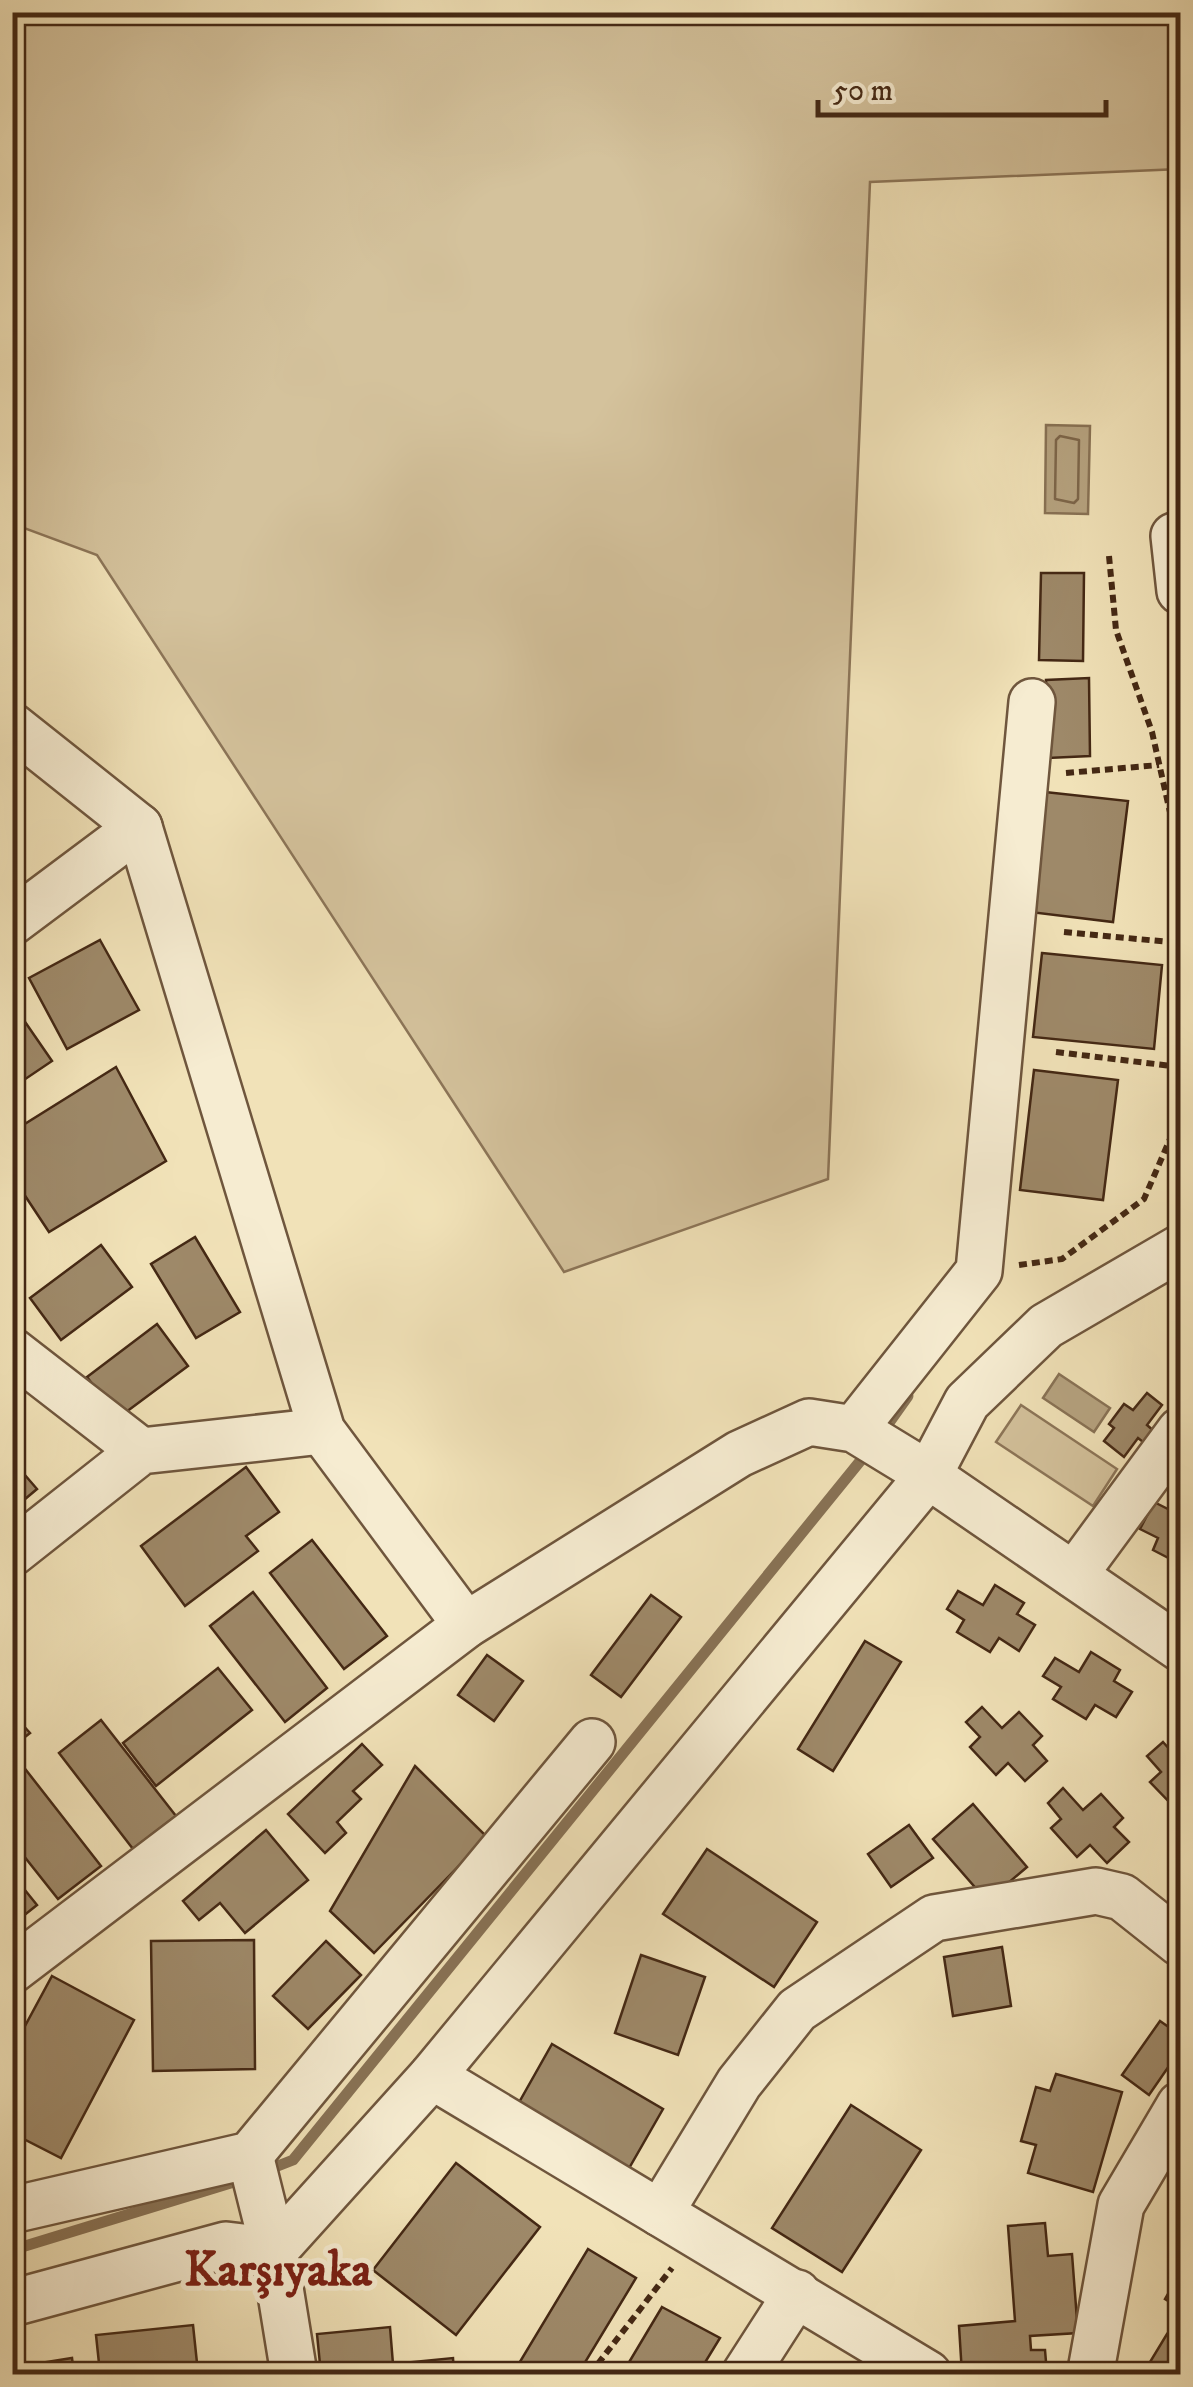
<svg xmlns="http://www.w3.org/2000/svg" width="1193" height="2387" viewBox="0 0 1193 2387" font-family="'IM FELL DW Pica',serif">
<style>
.green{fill:#d4c29c;stroke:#8c7558;stroke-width:2.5}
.water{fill:#b6a380;stroke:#887255;stroke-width:2.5}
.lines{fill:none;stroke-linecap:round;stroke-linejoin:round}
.shore{stroke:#7d664a;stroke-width:2.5}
.stream{stroke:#887255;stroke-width:11}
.building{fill:#9e8969;stroke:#442814;stroke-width:2.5}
.street-casing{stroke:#6f563d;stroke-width:50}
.path{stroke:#442814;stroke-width:6;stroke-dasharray:8 5;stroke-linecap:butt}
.street{stroke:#f6ecd1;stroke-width:45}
.labels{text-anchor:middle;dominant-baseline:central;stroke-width:10;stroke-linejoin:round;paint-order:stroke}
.district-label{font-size:48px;font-weight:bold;fill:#7a1f14;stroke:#f6ecd1}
</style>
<rect width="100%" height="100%" fill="#f1e2b8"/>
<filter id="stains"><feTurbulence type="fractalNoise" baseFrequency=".002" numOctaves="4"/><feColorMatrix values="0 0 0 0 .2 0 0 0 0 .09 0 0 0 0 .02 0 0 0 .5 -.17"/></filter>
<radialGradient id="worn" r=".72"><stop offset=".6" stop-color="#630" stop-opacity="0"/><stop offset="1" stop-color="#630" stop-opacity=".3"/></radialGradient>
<g class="green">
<path d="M12,13h1168v156l-310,13 -42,997 -264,93 -467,-717 -84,-31z"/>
<path d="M1021,1405l96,64 -24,37 -97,-64z"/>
</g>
<g class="water">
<path d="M1046,425l44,1 -2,88 -43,-1z"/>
<path d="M1059,1374l51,34 -16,24 -51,-34z"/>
</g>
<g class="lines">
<path class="shore" d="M1060,436l19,4 -1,59 -4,4 -19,-4 1,-59z"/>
<g class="stream">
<path d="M881,1434l27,-38"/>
<path d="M265,2171l28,-11 577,-711"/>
<path d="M12,2250l235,-72"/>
</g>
</g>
<g class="building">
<path d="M1041,573h43l-1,88 -44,-1z"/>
<path d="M1089,678l1,78 -42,2 -2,-78z"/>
<path d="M1045,792l83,9 -15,121 -83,-10z"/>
<path d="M100,940l39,70 -72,39 -38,-71z"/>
<path d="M1042,953l120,12 -8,84 -121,-12z"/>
<path d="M21,1016l31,45 -40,27v-66z"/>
<path d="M116,1067l50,94 -117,71 -37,-56v-44z"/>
<path d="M1034,1070l84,10 -15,120 -83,-10z"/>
<path d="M195,1237l45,75 -44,26 -45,-74z"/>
<path d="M101,1245l31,42 -71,53 -31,-42z"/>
<path d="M157,1324l31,42 -70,52 -31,-41z"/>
<path d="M1147,1393l15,12 -15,20 9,8 -9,12 -9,-7 -14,19 -20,-16 10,-13 -5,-4 15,-20 9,6z"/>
<path d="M12,1460l25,29 -25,21z"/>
<path d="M246,1467l33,45 -33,24 12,15 -73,55 -44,-60z"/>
<path d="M1154,1502l22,11 4,-9v60l-27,-14 5,-12 -18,-9z"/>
<path d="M312,1540l75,96 -43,33 -74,-96z"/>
<path d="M995,1585l29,18 -7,11 18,11 -16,26 -20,-13 -9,14 -33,-20 7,-12 -17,-11 11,-18 25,14z"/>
<path d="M253,1592l74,96 -42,34 -75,-96z"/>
<path d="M651,1595l30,22 -60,80 -30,-22z"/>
<path d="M865,1641l36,21 -68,109 -35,-22z"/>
<path d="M1091,1652l29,18 -6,11 18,11 -16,25 -21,-12 -9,14 -33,-20 8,-12 -18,-11 12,-18 24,14z"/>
<path d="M487,1655l36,26 -29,40 -36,-26z"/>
<path d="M218,1668l34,42 -96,76 -33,-43z"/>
<path d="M982,1707l20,21 17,-16 23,24 -9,9 14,16 -22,20 -17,-18 -12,12 -26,-28 10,-10 -14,-15z"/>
<path d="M12,1713l18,20 -18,14z"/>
<path d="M101,1720l75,96 -43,33 -74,-96z"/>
<path d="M1163,1742l17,19v44l-4,4 -26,-27 11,-10 -14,-16z"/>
<path d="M362,1744l20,21 -29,26 8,8 -24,23 9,11 -21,20 -37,-39z"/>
<path d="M415,1766l72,71 -113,116 -44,-42z"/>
<path d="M26,1770l75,96 -43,33 -46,-58v-60z"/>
<path d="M1063,1788l20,22 18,-16 22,24 -9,9 15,15 -22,21 -17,-18 -13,12 -26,-29 10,-9 -13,-16z"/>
<path d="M973,1804l54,63 -40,34 -54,-62z"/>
<path d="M909,1825l24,33 -42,29 -23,-33z"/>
<path d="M266,1830l42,50 -63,53 -25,-30 -21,17 -16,-19z"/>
<path d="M707,1849l110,73 -43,65 -111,-73z"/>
<path d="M12,1874l25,31 -25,20z"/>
<path d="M254,1940l1,129 -102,2 -2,-130z"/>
<path d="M326,1941l35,34 -53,54 -35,-33z"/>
<path d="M1002,1947l9,59 -58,10 -9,-59z"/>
<path d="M641,1955l64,22 -27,78 -63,-22z"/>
<path d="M52,1976l82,44 -73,138 -49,-25v-83z"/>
<path d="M1160,2021l20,14v15l-31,45 -27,-20z"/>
<path d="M552,2044l111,65 -35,61 -111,-64z"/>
<path d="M1056,2074l66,18 -29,100 -65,-19 8,-28 -15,-4 15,-54 14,4z"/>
<path d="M851,2105l70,45 -79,122 -70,-44z"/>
<path d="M456,2163l84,64 -84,108 -83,-65z"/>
<path d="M1045,2223l3,33 24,-2 6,79 -48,3 1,14h14l2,24h-85l-3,-48 56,-5 -7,-95z"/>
<path d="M588,2249l48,29 -58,96h-55l-8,-4z"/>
<path d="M1180,2273v35l-15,-9z"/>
<path d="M662,2307l58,31 -22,36h-76z"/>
<path d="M193,2325l4,38 -97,10 -4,-38z"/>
<path d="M390,2327l3,37 60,-6 1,16h-133l-4,-40z"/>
<path d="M1167,2334l13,8v32h-10l-20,-12z"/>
<path d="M72,2358l2,16h-38l-2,-10z"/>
</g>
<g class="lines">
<g class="street-casing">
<g id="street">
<path d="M1180,534l-6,2 6,55"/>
<path d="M12,726l127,101 183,604 144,194"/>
<path d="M12,922l127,-95"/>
<path d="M12,1351l129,100"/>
<path d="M854,1429l125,-158 53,-569"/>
<path d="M12,1553l129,-102 181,-20"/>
<path d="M1074,1575l106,-144"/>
<path d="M12,1970l454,-345 273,-171 70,-32 45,7 59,36 267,183"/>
<path d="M432,2076l496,298"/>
<path d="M250,2155l24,96 20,123"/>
<path d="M12,2210l238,-55 342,-413"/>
<path d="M660,2213l79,-130 58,-73 137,-92 162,-27 26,6 58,46"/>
<path d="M12,2303l214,-58 48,6 158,-175 496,-600 39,-74 79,-76 134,-78"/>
<path d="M745,2374l52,-81"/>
<path d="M1095,2374l-3,-9 29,-160 59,-100"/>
</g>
</g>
<g class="path">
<path d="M1109,556l7,74 36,102 28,125"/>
<path d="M1066,773l93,-8"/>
<path d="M1064,932l116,11"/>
<path d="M1056,1052l124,15"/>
<path d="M1019,1265l43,-6 82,-60 36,-83"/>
<path d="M590,2374l82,-106"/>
</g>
<use href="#street" class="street"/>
</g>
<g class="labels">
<g class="district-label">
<text x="278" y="2271">Karşıyaka</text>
</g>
</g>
<rect width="1193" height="2387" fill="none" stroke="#f1e2b8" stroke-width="50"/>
<rect x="15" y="15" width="1163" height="2357" fill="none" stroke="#442814" stroke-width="5"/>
<rect x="25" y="25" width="1143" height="2337" fill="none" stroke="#442814" stroke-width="2.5"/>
<path d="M818 100v15h288v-15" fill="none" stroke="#442814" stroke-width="5"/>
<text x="833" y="100" font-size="30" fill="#442814" stroke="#f6ecd1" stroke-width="8" paint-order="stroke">50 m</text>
<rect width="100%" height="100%" filter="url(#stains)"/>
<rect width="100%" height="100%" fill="url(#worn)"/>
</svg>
